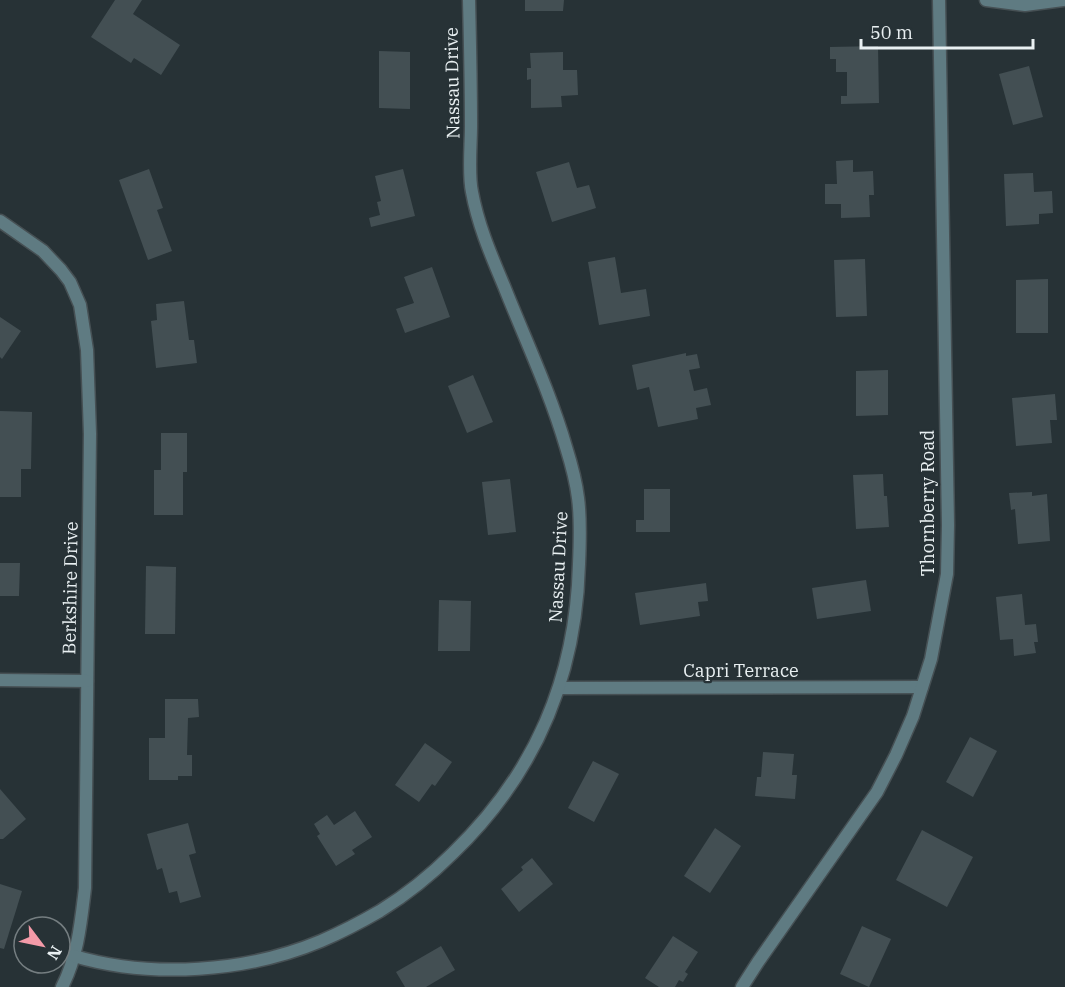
<svg xmlns="http://www.w3.org/2000/svg" width="1065" height="987" viewBox="0 0 1065 987" font-family="'IBM Plex Serif',serif">
<style>
.building{fill:#434f53}
.lines{fill:none;stroke-linecap:round;stroke-linejoin:round}
.street-casing{stroke:#465054;stroke-width:15}
.street{stroke:#5f7b82;stroke-width:12}
.labels{text-anchor:middle;dominant-baseline:central;stroke-width:4.5;stroke-linejoin:round;paint-order:stroke}
.street-label{font-size:18px;fill:#e9f0f2;stroke:#273236}
</style>
<rect width="100%" height="100%" fill="#273236"/>
<g class="building">
<path d="M115,0h27l-9,14 47,31 -19,30 -27,-17 -3,5 -40,-26z"/>
<path d="M525,0h39l-1,11h-38z"/>
<path d="M878,46l1,57 -38,1v-8h6v-24h-11v-13h-6v-12z"/>
<path d="M379,51l31,1v57l-31,-1z"/>
<path d="M563,52v18h14l1,25 -17,1 1,11 -31,1v-29l-4,1v-12h4l-1,-15z"/>
<path d="M1029,66l14,51 -30,8 -14,-51z"/>
<path d="M853,160v12l20,-1 1,24h-5l1,22 -29,1v-14h-16v-20h12l-1,-23z"/>
<path d="M569,162l8,26 12,-3 7,23 -44,14 -16,-50z"/>
<path d="M149,169l14,39 -6,2 15,41 -24,9 -29,-80z"/>
<path d="M403,169l12,47 -44,11 -2,-9 11,-3 -3,-13 4,-1 -6,-25z"/>
<path d="M1033,173l1,19 18,-1 1,22 -14,1v10l-33,2 -2,-52z"/>
<path d="M615,257l6,36 25,-4 4,27 -51,9 -11,-63z"/>
<path d="M865,259l2,57 -31,1 -2,-57z"/>
<path d="M432,267l18,50 -45,16 -9,-24 18,-6 -10,-26z"/>
<path d="M1048,279v54h-32v-53z"/>
<path d="M184,301l5,39h5l3,23 -41,5 -5,-47 6,-1 -1,-16z"/>
<path d="M0,317l21,14 -19,28 -2,-2z"/>
<path d="M686,353v3l11,-2 3,14 -11,2 5,21 13,-3 4,17 -15,3 2,11 -40,8 -9,-40 -12,3 -5,-25z"/>
<path d="M888,370v45l-32,1v-45z"/>
<path d="M473,375l20,47 -26,11 -19,-47z"/>
<path d="M1055,394l2,26h-7l2,23 -36,3 -4,-48z"/>
<path d="M0,411l32,1 -1,57h-10v28h-21z"/>
<path d="M161,433h26v39h-4v43h-29v-45h7z"/>
<path d="M883,474l1,22h3l2,31 -33,2 -3,-54z"/>
<path d="M510,479l6,53 -28,3 -6,-53z"/>
<path d="M644,489h26v43h-34v-12h8z"/>
<path d="M1032,492v4l15,-2 3,47 -32,3 -3,-35 -4,1 -2,-17z"/>
<path d="M0,563h20l-1,33h-19z"/>
<path d="M146,566l30,1 -1,67h-30z"/>
<path d="M866,580l5,31 -54,8 -5,-31z"/>
<path d="M706,583l2,18 -10,1 2,14 -60,9 -5,-32z"/>
<path d="M1022,594l3,31 11,-1 2,18h-4l2,11 -22,3 -1,-17 -13,1 -4,-43z"/>
<path d="M439,600l32,1 -1,50h-32z"/>
<path d="M165,699h33l1,18 -11,1 -1,37h5v21h-14v4h-29v-42h16z"/>
<path d="M970,737l27,14 -24,46 -27,-15z"/>
<path d="M425,743l27,19 -17,24 -3,-2 -13,18 -24,-17z"/>
<path d="M763,752l31,2 -2,21h5l-2,24 -40,-3 2,-19h4z"/>
<path d="M593,761l26,13 -25,48 -26,-14z"/>
<path d="M0,789l26,30 -23,20h-3z"/>
<path d="M355,811l17,26 -20,13 3,4 -19,12 -19,-30 3,-2 -6,-10 13,-9 7,10z"/>
<path d="M188,823l8,30 -7,2 12,42 -21,6 -3,-12 -8,2 -7,-25 -5,2 -10,-36z"/>
<path d="M715,828l26,18 -31,47 -26,-17z"/>
<path d="M922,830l51,27 -26,50 -51,-27z"/>
<path d="M532,858l21,26 -34,28 -18,-23 22,-19 -2,-3z"/>
<path d="M0,884l22,7 -18,58 -4,-1z"/>
<path d="M862,926l29,13 -22,48 -29,-13z"/>
<path d="M673,936l25,16 -13,20 3,2 -5,8 -4,-2 -4,7h-16l-14,-9z"/>
<path d="M441,946l14,24 -29,17h-21l-9,-15z"/>
</g>
<g class="lines">
<g class="street-casing">
<g id="street">
<path d="M986,0l39,5 38,-5"/>
<path d="M0,221l43,30 18,19 9,12 10,23 7,45 3,84 -5,454c-4,33 -7,68 -23,99"/>
<path d="M0,680l87,1"/>
<path d="M559,688l363,-1"/>
<path d="M74,956c78,23 173,16 247,-15 21,-9 40,-19 59,-30 26,-16 51,-36 73,-58 82,-79 123,-174 126,-289 1,-22 2,-44 -1,-66 -2,-17 -7,-35 -12,-51 -16,-55 -41,-108 -62,-161 -13,-31 -26,-61 -32,-94 -4,-18 -1,-47 -1,-66 0,-42 -1,-84 -2,-126"/>
<path d="M742,987l16,-25 119,-170 19,-37 17,-39 18,-57 16,-85 1,-49 -9,-525"/>
</g>
</g>
<use href="#street" class="street"/>
</g>
<g class="labels">
<g class="street-label">
<text transform="translate(452 83) rotate(-91)">Nassau Drive</text>
<text transform="translate(927 503) rotate(-90)">Thornberry Road</text>
<text transform="translate(558 567) rotate(-87)">Nassau Drive</text>
<text transform="translate(70 588) rotate(-89)">Berkshire Drive</text>
<text x="741" y="670">Capri Terrace</text>
</g>
</g>
<g transform="translate(42 945) rotate(122)"><circle r="28" fill="#273236" stroke="#757e81" stroke-width="1.5"/>
<path d="M0-4.5L10 22L0 15L-10 22Z" fill="#f39aa8"/>
<text y="-9" font-size="16" font-weight="bold" text-anchor="middle" fill="#e9f0f2">N</text>
</g>
<path d="M861 39v9h172v-9" fill="none" stroke="#e9f0f2" stroke-width="3"/>
<text x="870" y="39" font-size="18" fill="#e9f0f2" stroke="#273236" stroke-width="4.5" paint-order="stroke">50 m</text>
</svg>
